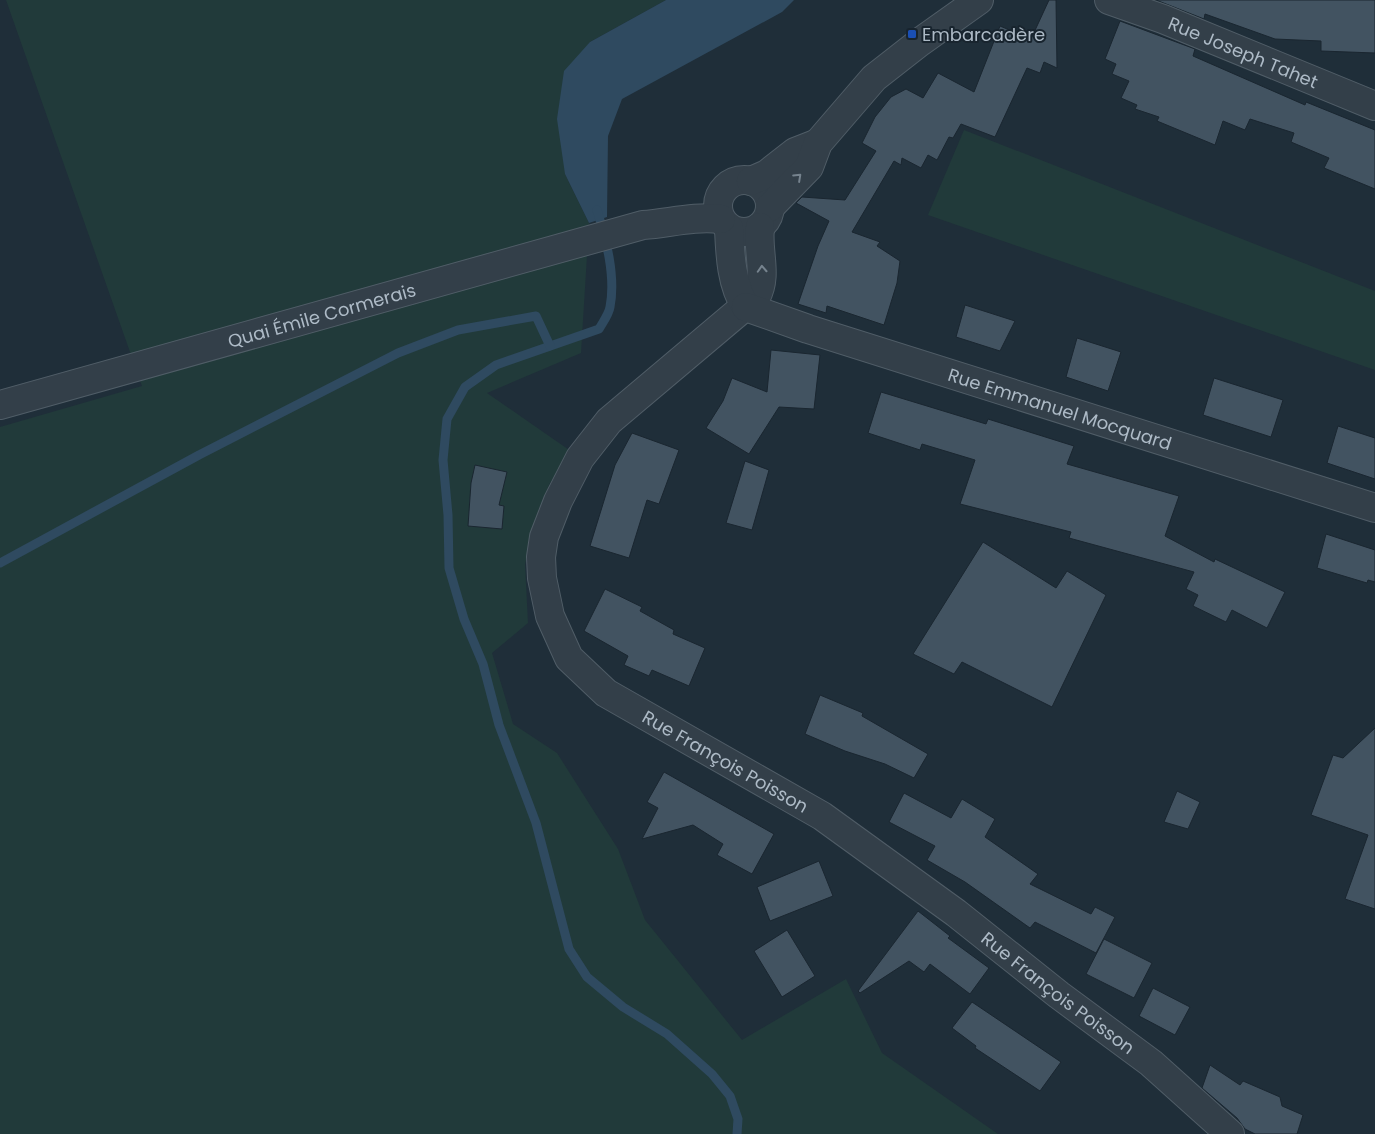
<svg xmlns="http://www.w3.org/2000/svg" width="1375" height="1134" viewBox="0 0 1375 1134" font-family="Poppins,sans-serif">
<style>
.green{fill:#213a3a}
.water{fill:#2f4a60}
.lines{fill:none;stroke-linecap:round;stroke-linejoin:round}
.stream{stroke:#2f4a60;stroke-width:9}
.building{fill:#425361;stroke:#1a2630}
.minor-casing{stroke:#505d67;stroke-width:30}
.minor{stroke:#333f49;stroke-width:28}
.oneway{stroke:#76838e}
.transit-dot{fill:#1a4fb4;stroke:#18242e;stroke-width:2}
.labels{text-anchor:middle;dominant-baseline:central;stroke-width:4;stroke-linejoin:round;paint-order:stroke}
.poi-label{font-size:18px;fill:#adbac6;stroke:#18242e;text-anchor:start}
.street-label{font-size:18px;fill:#adbac6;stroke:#18242e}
</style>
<rect width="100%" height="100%" fill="#1f2e39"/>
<g class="green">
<path d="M6,0h660l-76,42 -25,132 24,49 -8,130 -94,40 85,59 -22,31 -11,26 -14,55 3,59 -36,30 21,71 44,29 61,96 27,71 97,120 104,-61 36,74 116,81h-998v-707l142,-41z"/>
<path d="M964,130l411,161v79l-447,-155z"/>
</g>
<path class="water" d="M666,0h128l-12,12 -160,87 -14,37 -1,81 -18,6 -24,-49 -8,-55 7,-48 26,-29z"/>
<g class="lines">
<g class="stream">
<path d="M597,210c9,29 19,66 13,97 -1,7 -7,15 -11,22l-103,36 -31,22 -18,32 -4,41 5,55 1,53 15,51 19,45 16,61 37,98 33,126 18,28 36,30 44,27 45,40 18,22 8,23 -1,15"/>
<path d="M0,563l199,-108 199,-102 60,-23 78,-14 14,30"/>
</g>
</g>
<g class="building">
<path d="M1049,0h7l1,68 -13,-6 -4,11 -13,-5 -32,69 -34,-13 -8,14 -4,-1 -12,23 -9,-5 -7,13 -19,-10 -1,7 -7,-4 -42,71 28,10 -3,4 23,15 -3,22 -13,42 -57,-19 -1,7 -28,-9 20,-58 11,-25 -33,-18 6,-6 43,3 31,-49 -14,-8 13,-26 16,-20 15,-8 17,9 15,-25 36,19 26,-66 31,13z"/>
<path d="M1156,0h219v53l-54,-2v-10l-46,-2 -70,-25 -1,5z"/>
<path d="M1120,21l75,28 -2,7 112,49 1,-3 69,28v59l-51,-21 5,-10 -38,-16 3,-9 -44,-14 -5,11 -22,-9 -8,24 -58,-24 2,-4 -24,-8 2,-4 -16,-7 8,-17 -17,-7 4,-10 -11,-5z"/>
<path d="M965,305l50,16 -15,30 -44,-14z"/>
<path d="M1077,338l44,14 -13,39 -42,-14z"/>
<path d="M771,350l49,5 -6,54 -35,-2 -30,47 -43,-26 17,-27 9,-23 35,14z"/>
<path d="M1214,378l69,22 -12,37 -68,-22z"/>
<path d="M881,392l105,32 2,-5 86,27 -7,18 112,32 -14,40 49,26 1,-3 70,33 -18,36 -35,-18 -6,12 -33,-16 5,-11 -12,-6 8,-17 -125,-34 2,-6 -111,-28 15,-44 -53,-16 -2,6 -52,-17z"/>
<path d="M1338,426l37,12v41l-48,-16z"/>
<path d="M632,433l47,17 -20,54 -12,-4 -18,58 -39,-12 25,-81z"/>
<path d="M745,461l24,9 -17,60 -26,-7z"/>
<path d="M475,465l32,7 -8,33 5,1 -2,23 -34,-3 3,-43z"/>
<path d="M1326,534l49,16v32l-7,-2 -1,3 -50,-15z"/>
<path d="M983,542l73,46 11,-17 39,24 -54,112 -90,-45 -8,12 -41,-20z"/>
<path d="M605,589l37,18 -2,4 34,19 -1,4 32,14 -16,38 -37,-16 -3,6 -25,-11 4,-9 -44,-25z"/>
<path d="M820,695l43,18 -1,3 66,38 -14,24 -29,-14 -40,-13 -40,-17z"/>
<path d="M1375,728v181l-30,-10 23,-64 -57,-20 22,-60 10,3z"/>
<path d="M664,772l110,62 -22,40 -35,-19 6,-11 -30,-19 -51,14 16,-31 -11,-6z"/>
<path d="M1177,791l23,11 -12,27 -24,-7z"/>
<path d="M904,793l47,25 11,-19 33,20 -10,18 53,37 -8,10 61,30 4,-7 20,10 -19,36 -61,-31 -5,6 -65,-46 -38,-22 8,-14 -46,-24z"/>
<path d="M819,861l14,35 -63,25 -13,-34z"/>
<path d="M918,911l32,25 -2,2 41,30 -19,26 -40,-30 -6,8 -15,-11 -49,32 -2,-2z"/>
<path d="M787,930l28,46 -33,21 -28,-46z"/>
<path d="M1104,939l48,24 -18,35 -48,-24z"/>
<path d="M1153,988l37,19 -15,28 -36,-19z"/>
<path d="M972,1002l89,60 -21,29 -65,-43 1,-2 -24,-18z"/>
<path d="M1210,1065l30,20 3,-4 37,16 2,9 21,9 -6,19h-42l-10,-5 -8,-11 -35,-30z"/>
</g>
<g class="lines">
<g class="minor-casing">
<g id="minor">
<path id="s1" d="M1109,0l54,19 212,87"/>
<circle cx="744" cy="206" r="26"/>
<path d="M751,181l16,-7 28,-22 23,-9"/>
<path d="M770,207l39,-40 9,-24 56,-65 46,-36 59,-42"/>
<path id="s2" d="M760,227c-3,25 8,48 -4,70l-147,124 -29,37 -22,43 -14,36 -3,20 1,21 8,38 19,42 37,35 216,123 134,97 103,82 92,68 79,71"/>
<path d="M729,228c1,25 2,57 17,79"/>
<path id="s3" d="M746,307l62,22 567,179"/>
<path id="s4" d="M0,405l643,-180c27,-2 50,-9 78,-6"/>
</g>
</g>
<use href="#minor" class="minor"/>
</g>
<defs><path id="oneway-chevron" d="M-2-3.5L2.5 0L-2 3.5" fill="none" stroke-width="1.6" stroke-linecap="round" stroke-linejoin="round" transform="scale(1.25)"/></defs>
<g class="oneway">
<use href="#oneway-chevron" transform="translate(798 177) rotate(-43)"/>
<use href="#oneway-chevron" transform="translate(762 269) rotate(-93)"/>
</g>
<rect class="transit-dot" x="907" y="29" width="10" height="10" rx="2.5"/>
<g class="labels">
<g class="poi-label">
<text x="922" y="34">Embarcadère</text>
</g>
<g class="street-label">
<text stroke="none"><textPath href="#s1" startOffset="144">Rue Joseph Tahet</textPath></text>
<text stroke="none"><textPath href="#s4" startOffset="334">Quai Émile Cormerais</textPath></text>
<text stroke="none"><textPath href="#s3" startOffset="330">Rue Emmanuel Mocquard</textPath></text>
<text stroke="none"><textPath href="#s2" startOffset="712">Rue François Poisson</textPath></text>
<text stroke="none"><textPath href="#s2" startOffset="1118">Rue François Poisson</textPath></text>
</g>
</g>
</svg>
